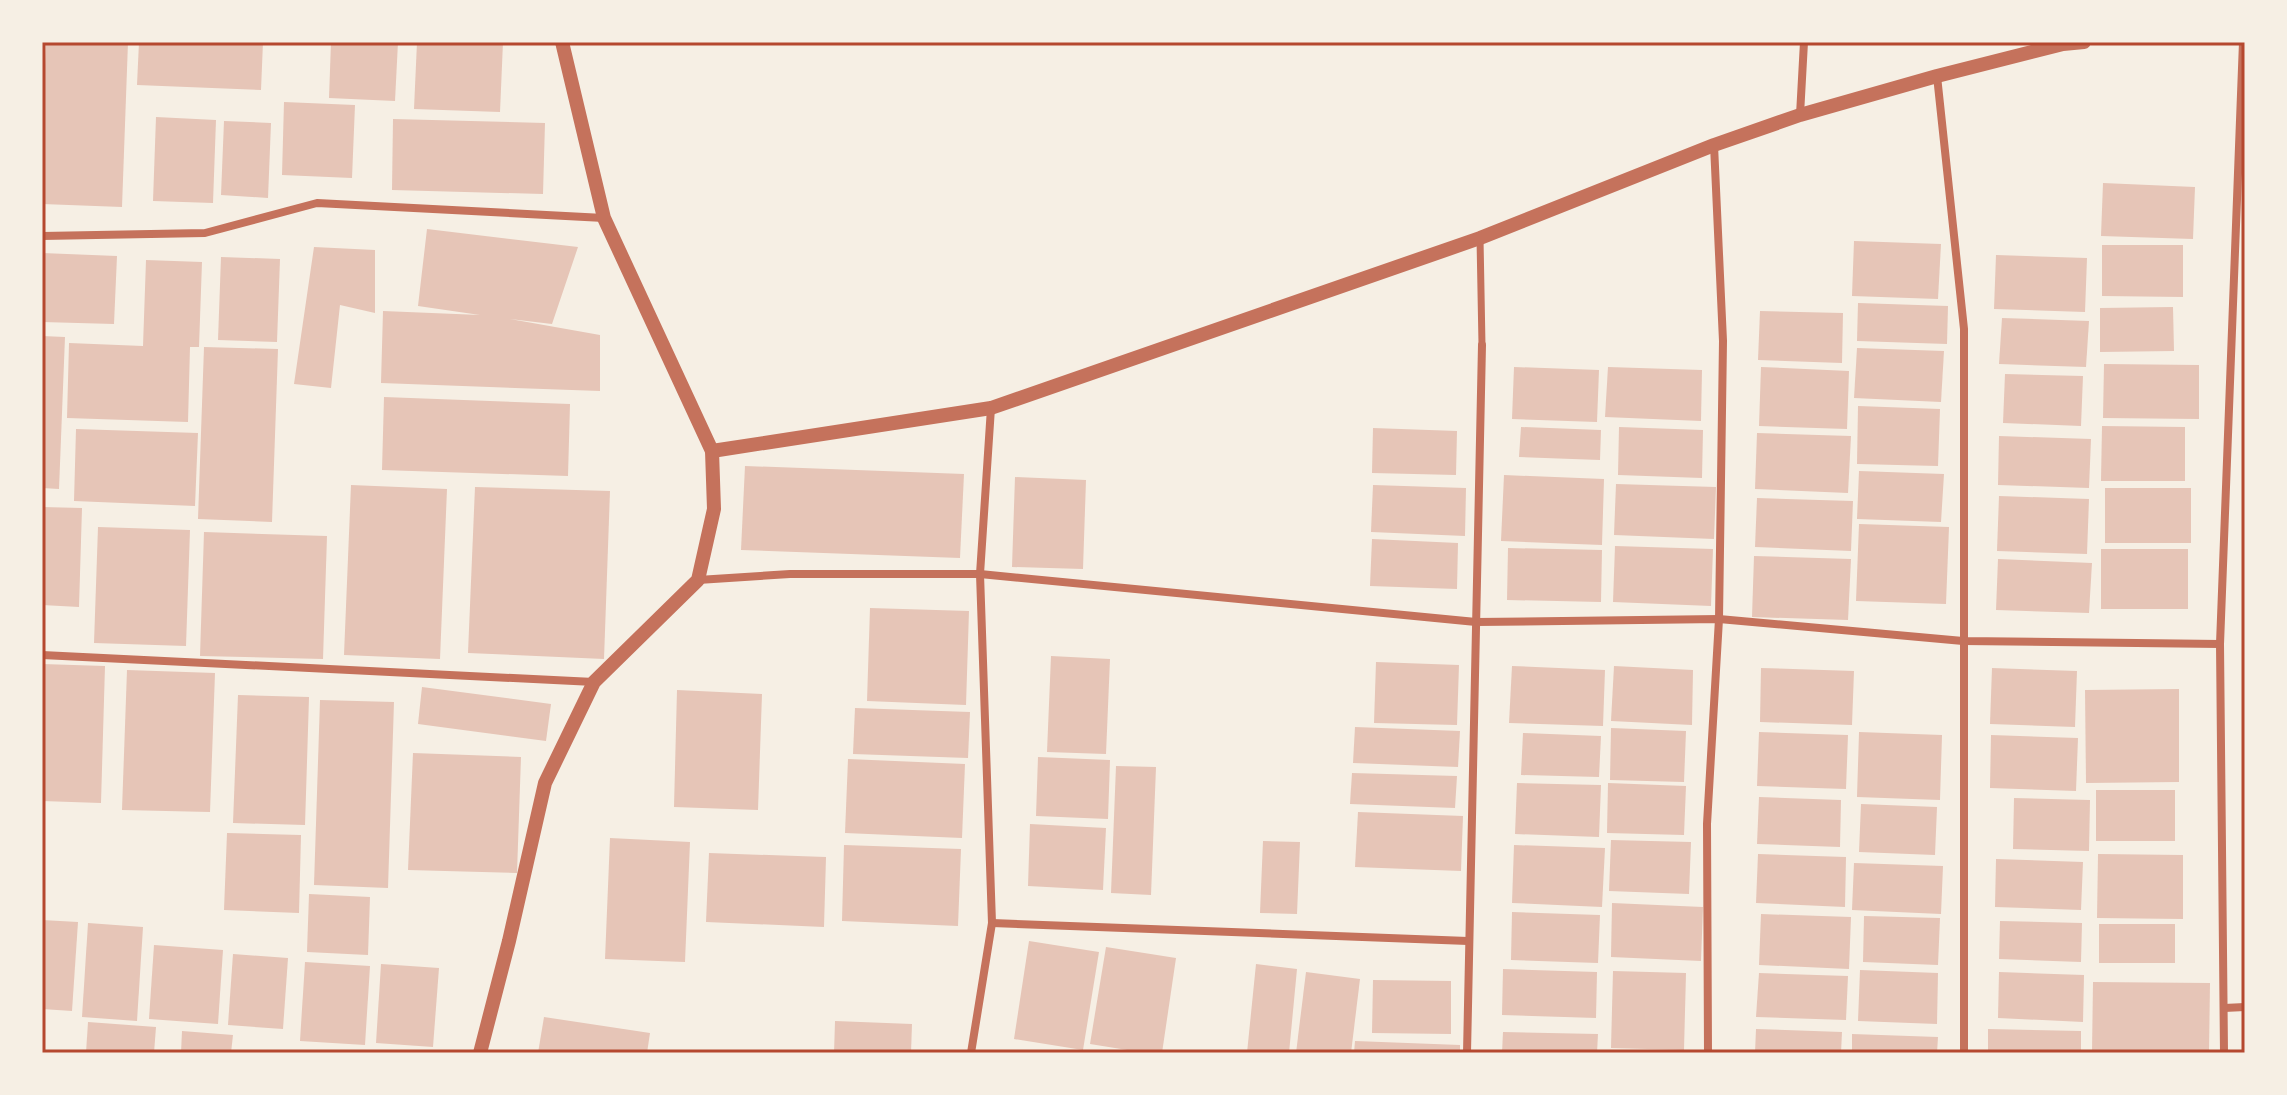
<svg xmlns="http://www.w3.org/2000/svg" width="2287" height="1095" viewBox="0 0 2287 1095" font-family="Commissioner,sans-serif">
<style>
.building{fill:#e6c5b7}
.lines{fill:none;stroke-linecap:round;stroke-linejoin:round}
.pedestrian{stroke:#c5725c;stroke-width:7}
.minor{stroke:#c5725c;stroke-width:8}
.tertiary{stroke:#c5725c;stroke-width:14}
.neatline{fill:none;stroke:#b5482f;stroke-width:3}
</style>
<rect width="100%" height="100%" fill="#f6efe4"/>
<g class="building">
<path d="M46,42h82l-6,165 -80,-3v-68z"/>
<path d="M139,42h124l-2,48 -124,-5z"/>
<path d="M331,42h67l-3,59 -66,-3z"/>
<path d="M417,42h86l-3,70 -86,-3z"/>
<path d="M284,102l71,3 -3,73 -70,-3z"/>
<path d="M156,117l60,3 -3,83 -60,-2z"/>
<path d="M393,119l152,4 -2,71 -151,-4z"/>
<path d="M224,121l47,2 -3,75 -47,-3z"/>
<path d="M2103,183l92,4 -2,52 -92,-3z"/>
<path d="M427,229l151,18 -26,77 -42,-5 90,16v56l-219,-8 2,-72 97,4 -62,-9z"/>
<path d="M1854,241l87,3 -3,55 -86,-3z"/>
<path d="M2102,245h81v52l-81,-1z"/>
<path d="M314,247l61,3v63l-35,-8 -9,83 -37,-4z"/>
<path d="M42,253l75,3 -3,68 -72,-2z"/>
<path d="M1996,255l91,3 -2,54 -91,-3z"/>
<path d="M221,257l59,2 -3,83 -59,-2z"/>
<path d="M146,260l56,2 -3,85h-9l-2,75 -121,-4 2,-75 74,3z"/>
<path d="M1858,303l90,3 -1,38 -90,-3z"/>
<path d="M2173,307l1,44 -74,1v-44z"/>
<path d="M1760,311l83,2 -1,50 -84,-3z"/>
<path d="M2002,318l87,3 -3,46 -87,-3z"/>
<path d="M42,336l23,1 -6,152 -17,-1z"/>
<path d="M204,347l74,2 -6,173 -74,-3z"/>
<path d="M1857,348l87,3 -3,51 -87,-4z"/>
<path d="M2104,364l95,1v54l-96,-1z"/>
<path d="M1514,367l85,3 -2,52 -85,-3z"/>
<path d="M1608,367l94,3 -1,51 -96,-4z"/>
<path d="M1761,367l88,4 -2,58 -88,-3z"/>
<path d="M2005,374l78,2 -2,50 -78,-3z"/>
<path d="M384,397l186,7 -2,72 -186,-6z"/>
<path d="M1858,406l82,3 -2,57 -81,-2z"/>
<path d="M2102,426l83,1v54h-84z"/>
<path d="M1521,427l80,3 -1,30 -81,-3z"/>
<path d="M1619,427l84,3 -1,48 -84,-3z"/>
<path d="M1373,428l84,3 -1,44 -84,-2z"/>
<path d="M76,429l122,4 -3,73 -121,-5z"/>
<path d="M1757,433l94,3 -3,57 -93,-4z"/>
<path d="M1999,436l92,3 -2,49 -91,-3z"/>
<path d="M745,466l219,8 -4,84 -219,-8z"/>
<path d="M1859,471l85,3 -3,48 -84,-3z"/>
<path d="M1504,475l100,4 -2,66 -101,-4z"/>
<path d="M1015,477l71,3 -3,89 -71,-2z"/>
<path d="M1616,484l100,3 -2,52 -100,-4z"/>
<path d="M351,485l96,4 -7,170 -96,-4z"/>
<path d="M1373,485l93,3 -1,48 -94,-4z"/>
<path d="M475,487l135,4 -6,168 -136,-6z"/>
<rect x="2105" y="488" width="86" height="55"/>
<path d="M1999,496l90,3 -2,55 -90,-3z"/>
<path d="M1757,498l96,3 -2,50 -96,-4z"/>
<path d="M42,507l40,1 -3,99 -37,-2z"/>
<path d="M1859,524l90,3 -3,77 -90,-3z"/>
<path d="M98,527l92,3 -4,116 -92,-3z"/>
<path d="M204,532l123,4 -4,123 -123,-3z"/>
<path d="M1372,539l86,4 -1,46 -87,-3z"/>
<path d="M1615,546l98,3 -2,57 -98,-4z"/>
<path d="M1508,548l94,2 -1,52 -94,-2z"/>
<rect x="2101" y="549" width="87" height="60"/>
<path d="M1754,556l97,3 -3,61 -96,-3z"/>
<path d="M1998,559l94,4 -3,50 -93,-3z"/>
<path d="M870,608l99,3 -3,94 -99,-4z"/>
<path d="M1051,656l59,3 -4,95 -59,-2z"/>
<path d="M1376,662l83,3 -2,60 -83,-2z"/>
<path d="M42,664l63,2 -4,137 -59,-2z"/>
<path d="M1512,666l93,4 -2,56 -94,-3z"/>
<path d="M1614,666l79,4 -1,55 -81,-4z"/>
<path d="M1761,668l93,3 -2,54 -92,-3z"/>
<path d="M1992,668l85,3 -2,56 -85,-3z"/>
<path d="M127,670l88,3 -5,139 -88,-2z"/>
<path d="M422,687l129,17 -5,37 -128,-17z"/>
<path d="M2179,689v93l-93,1 -1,-93z"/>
<path d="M677,690l85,4 -4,116 -84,-3z"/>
<path d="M238,695l71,2 -4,128 -72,-2z"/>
<path d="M320,700l74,2 -6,186 -74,-3z"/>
<path d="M855,708l115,4 -2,46 -115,-4z"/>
<path d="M1355,727l105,4 -2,36 -105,-4z"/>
<path d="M1611,728l75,3 -2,51 -74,-2z"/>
<path d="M1759,732l89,3 -2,54 -89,-3z"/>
<path d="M1859,732l83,3 -2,65 -83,-3z"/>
<path d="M1523,733l78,3 -2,41 -78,-2z"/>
<path d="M1991,735l87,3 -2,53 -86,-3z"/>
<path d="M413,753l108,4 -4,116 -109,-3z"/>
<path d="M1038,757l72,3 -2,59 -72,-3z"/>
<path d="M848,759l117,5 -3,74 -117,-5z"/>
<path d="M1116,766l40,1 -5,128 -40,-2z"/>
<path d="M1352,773l105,3 -2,32 -105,-4z"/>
<path d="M1517,783l84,2 -2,52 -84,-3z"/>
<path d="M1608,783l78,3 -2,49 -77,-2z"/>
<rect x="2096" y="790" width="79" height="51"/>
<path d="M1759,797l82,3 -1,47 -83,-3z"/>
<path d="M2014,798l76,2 -1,51 -76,-2z"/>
<path d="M1861,804l76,3 -2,48 -76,-3z"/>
<path d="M1358,812l105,4 -2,55 -106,-4z"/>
<path d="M1030,824l76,4 -3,62 -75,-4z"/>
<path d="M227,833l74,2 -2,78 -75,-3z"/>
<path d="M610,838l80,4 -5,120 -80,-3z"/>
<path d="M1611,840l80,2 -2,52 -80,-3z"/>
<path d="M1263,841l37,1 -3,72 -37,-1z"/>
<path d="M844,845l117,4 -3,77 -116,-5z"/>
<path d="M1514,845l91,3 -3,59 -90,-4z"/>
<path d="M709,853l117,4 -2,70 -118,-5z"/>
<path d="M1758,854l88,3 -1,50 -89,-4z"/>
<path d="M2098,854l85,1v64l-86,-1z"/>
<path d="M1996,859l87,3 -2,48 -86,-3z"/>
<path d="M1854,863l89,3 -2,48 -89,-4z"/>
<path d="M309,894l61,3 -2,58 -61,-3z"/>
<path d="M1612,903l91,4 -2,54 -90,-4z"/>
<path d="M1512,912l88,3 -2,48 -87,-3z"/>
<path d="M1761,914l90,3 -2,52 -90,-4z"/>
<path d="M1864,916l76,2 -2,47 -75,-3z"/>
<path d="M42,920l36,2 -6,89 -30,-2z"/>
<path d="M2000,921l82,2 -1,39 -82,-3z"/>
<path d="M88,923l55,4 -6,94 -55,-4z"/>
<rect x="2099" y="924" width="76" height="39"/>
<path d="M1029,941l70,11 -16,98 -69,-11z"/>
<path d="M154,945l69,5 -5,74 -69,-5z"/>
<path d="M1106,947l70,11 -14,95h-16l-56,-9z"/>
<path d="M233,954l55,4 -5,71 -55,-4z"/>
<path d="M305,962l65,4 -5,79 -65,-4z"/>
<path d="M381,964l58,4 -6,79 -57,-4z"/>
<path d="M1256,964l41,5 -8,84h-42z"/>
<path d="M1503,969l94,3 -1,46 -94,-3z"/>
<path d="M1860,970l78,3 -1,51 -79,-3z"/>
<path d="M1613,971l73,2 -2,77 -73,-2z"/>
<path d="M1306,972l54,7 -9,74h-55z"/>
<path d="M1999,972l85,3 -1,47 -85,-4z"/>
<path d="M1759,973l89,3 -2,44 -90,-3z"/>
<path d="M1373,980l78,1v53l-79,-1z"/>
<path d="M2093,982l117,1 -1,70h-117z"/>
<path d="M544,1017l106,16 -3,20h-109z"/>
<path d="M835,1021l77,3 -1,29h-77z"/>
<path d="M88,1022l68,5 -2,26h-68z"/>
<path d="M1756,1029l86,3 -1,21h-86z"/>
<path d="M1988,1029l93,2v22h-93z"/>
<path d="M182,1031l51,4 -2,18h-50z"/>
<path d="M1503,1032l95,2 -1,19h-95z"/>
<path d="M1852,1034l86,3 -1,16h-85z"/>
<path d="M1355,1041l105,4v8h-106z"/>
</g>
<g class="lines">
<path class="pedestrian" d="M1480,238l2,107"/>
<g class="minor">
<path d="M1937,76l27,253v724"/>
<path d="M1800,115l4,-73"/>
<path d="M42,236l163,-3 112,-30 287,15"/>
<path d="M698,580l92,-6h190l496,48 243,-3 244,22 257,3"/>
<path d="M42,655l552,27"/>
<path d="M992,923l476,18"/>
<path d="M2224,1008l21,-1"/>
<path d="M971,1053l21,-130 -12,-349 11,-166"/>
<path d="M1467,1053l15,-708"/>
<path d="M1708,1053l-1,-229 12,-205 4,-278 -9,-196"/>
<path d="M2224,1053l-4,-409 23,-602"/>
</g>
<g class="tertiary">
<path d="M712,451l279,-43 489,-170 234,-93 86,-30 137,-39 126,-32 21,-2"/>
<path d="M480,1053l29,-112 36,-158 49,-101 104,-102 16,-71 -2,-58 -108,-233 -42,-176"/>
</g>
</g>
<rect width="2287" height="1095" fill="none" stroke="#f6efe4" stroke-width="88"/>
<rect x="44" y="44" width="2199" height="1007" class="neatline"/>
</svg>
